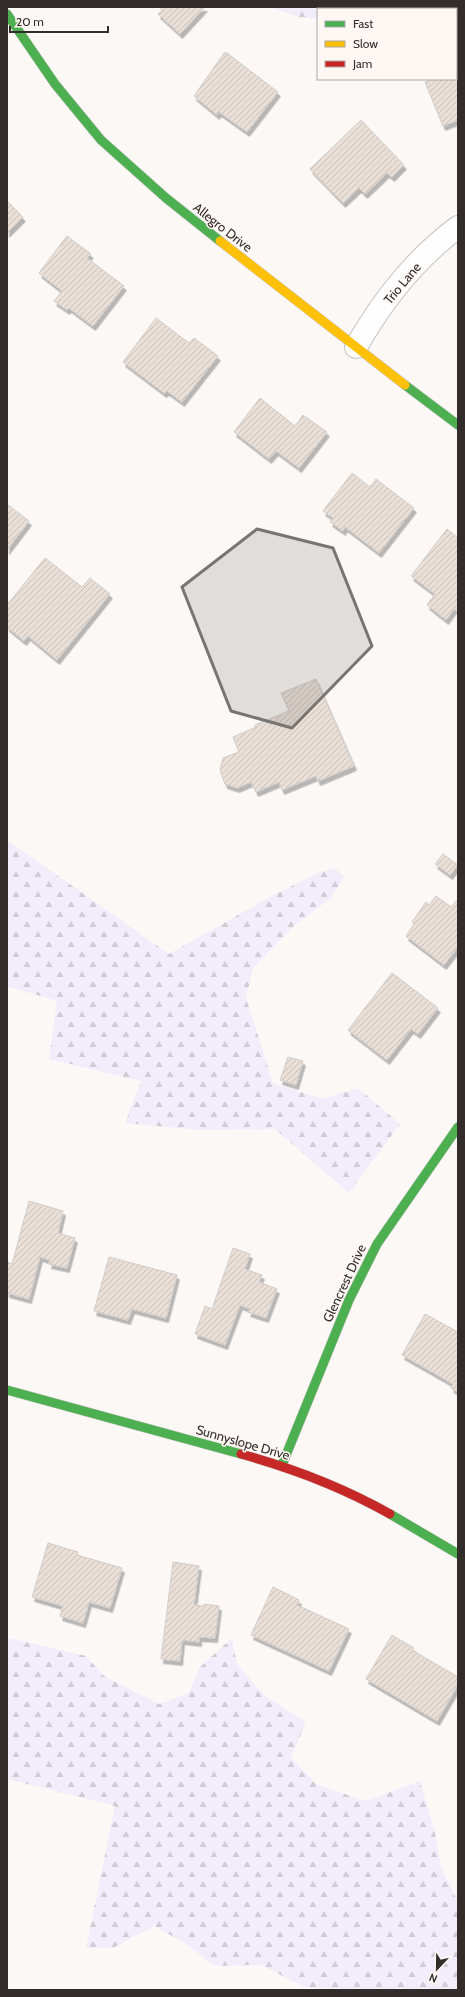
<svg xmlns="http://www.w3.org/2000/svg" width="465" height="1997" viewBox="0 0 465 1997" font-family="Cabin,sans-serif">
<style>
.forest{fill:url(#forest-firs)}
.building{fill:url(#building-hatch);stroke:#d0ccca;filter:url(#shadow)}
.lines{fill:none;stroke-linecap:round;stroke-linejoin:round}
.street-casing{stroke:#c7c4c2;stroke-width:24}
.fast-casing{stroke:#c7c4c2;stroke-width:10}
.slow-casing{stroke:#c7c4c2;stroke-width:10}
.jam-casing{stroke:#c7c4c2;stroke-width:10}
.street{stroke:#fefefe;stroke-width:22}
.fast{stroke:#4caf50;stroke-width:9}
.slow{stroke:#ffc107;stroke-width:9}
.jam{stroke:#c62828;stroke-width:9}
.marked{fill:#787472;fill-opacity:0.2;stroke:#787472;stroke-width:3;stroke-linejoin:round}
.labels{text-anchor:middle;dominant-baseline:central;stroke-width:3;stroke-linejoin:round;paint-order:stroke}
.street-label{font-size:13px;fill:#322d2b;stroke:#fef7f3}
</style>
<defs>
<pattern id="forest-firs" width="22" height="20" patternUnits="userSpaceOnUse"><rect width="22" height="20" fill="#f2edfa"/><path d="M5 1l3.5 6h-7zM16 11l3.5 6h-7z" fill="#d0ccd6"/></pattern>
<pattern id="building-hatch" width="6" height="6" patternUnits="userSpaceOnUse"><rect width="6" height="6" fill="#eadfd7"/><path d="M-1 1l2-2M0 6l6-6M5 7l2-2" fill="none" stroke="#c9c0b9"/></pattern>
<filter id="shadow"><feDropShadow dx="2.5" dy="4.5" stdDeviation="0" flood-color="#0004"/></filter>
</defs>
<rect width="100%" height="100%" fill="#fbf8f6"/>
<g class="forest">
<path d="M269,7h97l-4,2h-44v10l-18,-2z"/>
<path d="M7,840l162,114 105,-59 42,-21 19,-6 9,9 -13,21 -37,28 -41,42 -7,30 27,85 49,16 36,-11 42,36 -51,69 -74,-64 -76,1 -74,-7 16,-42 -92,-22 8,-58 -50,-15z"/>
<path d="M9,1638l77,18 18,20 55,28 30,-11 10,-25 33,-30 5,26 27,31 42,27 -15,36 25,26 49,17 55,-20 15,52 6,35 17,34v88h-103l-51,-3 -43,-22 -47,1 -28,-22 -32,-18 -41,22h-27l29,-142 -108,-27v-134z"/>
</g>
<g class="building">
<path d="M159,7h46l-25,27 -22,-20 4,-4z"/>
<path d="M224,53h3l51,39 -31,40 -28,-20 -2,3 -23,-19z"/>
<path d="M458,69v51l-15,6 -18,-44 8,-3h23v-9z"/>
<path d="M361,120l43,45 -12,12 -5,-4 -22,21 -6,-6 -16,15 -33,-34z"/>
<path d="M7,201l16,16 -16,16z"/>
<path d="M67,236l24,18 -4,4 37,28 -31,40 -24,-18 -2,2 -13,-9 8,-10 -23,-18z"/>
<path d="M156,318l33,25 5,-5 24,18 -36,46 -15,-11 -3,2 -41,-31z"/>
<path d="M260,398l35,28 8,-11 24,17 -28,36 -23,-17 -7,8 -35,-27z"/>
<path d="M352,473l18,14 6,-8 38,29 -35,45 -34,-26 -2,4 -13,-9 3,-4 -10,-7z"/>
<path d="M7,504l22,17 -22,29z"/>
<path d="M447,529l11,9v74l-4,-3 -8,11 -19,-15 8,-11 -24,-18z"/>
<path d="M45,558l37,29 8,-9 20,16 -53,66 -29,-24 -4,5 -17,-14v-22z"/>
<path d="M316,679l38,87 -36,15 -2,-5 -34,14 -3,-8 -23,10 -5,-10 -14,6 -12,-4 -5,-14 3,-12 16,-6 -6,-15 23,-10 -1,-2 34,-14 -8,-18z"/>
<path d="M443,854l15,11 -8,10 -15,-11z"/>
<path d="M436,896l15,11 7,-8v48l-14,18 -38,-29 8,-12 -2,-2 14,-20 3,3z"/>
<path d="M392,973l46,35 -20,26 -7,-5 -24,31 -39,-30z"/>
<path d="M288,1057l15,4 -7,24 -16,-5z"/>
<path d="M29,1201l34,10 -5,22 17,5 -8,30 -18,-4 1,-4 -10,-3 -11,42 -22,-6v-31l5,2z"/>
<path d="M233,1248l17,6 -5,15 17,6 -3,7 18,7 -11,29 -18,-6 2,-3 -10,-4 -15,40 -30,-11 10,-28 7,3z"/>
<path d="M109,1257l68,18 -11,43 -34,-9 -4,11 -34,-9z"/>
<path d="M425,1314l33,18v60l-7,-4 2,-4 -51,-29z"/>
<path d="M48,1543l30,9 -1,3 45,13 -12,40 -21,-6 -6,21 -23,-7 3,-10 -31,-9z"/>
<path d="M173,1562l26,4 -5,39 9,1 1,-2 15,2 -4,32 -16,-1v5l-17,-2 -2,21 -19,-2z"/>
<path d="M273,1587l26,13 -2,5 52,24 -20,42 -78,-36z"/>
<path d="M392,1635l22,13 -2,2 46,27v8l-21,36 -71,-42z"/>
</g>
<g class="lines">
<g class="street-casing">
<path id="street" d="M356,347c26,-46 59,-88 102,-120"/>
</g>
<g class="fast-casing">
<g id="fast">
<path d="M7,14l48,70 46,56 65,58 54,43"/>
<path d="M405,385l53,40"/>
<path d="M7,1390l234,64"/>
<path d="M282,1465l67,-165 28,-56 81,-117"/>
<path d="M390,1514l68,40"/>
</g>
</g>
<g class="slow-casing">
<path id="slow" d="M220,241l185,144"/>
</g>
<g class="jam-casing">
<path id="jam" d="M241,1454c51,14 103,34 149,60"/>
</g>
<use href="#street" class="street"/>
<use href="#fast" class="fast"/>
<use href="#slow" class="slow"/>
<use href="#jam" class="jam"/>
</g>
<path class="marked" d="M257,529l76,19 39,98 -80,82 -61,-17 -49,-124z"/>
<g class="labels">
<g class="street-label">
<text transform="translate(223 227) rotate(38)">Allegro Drive</text>
<text transform="translate(402 283) rotate(-50)">Trio Lane</text>
<text transform="translate(344 1283) rotate(-65)">Glencrest Drive</text>
<text transform="translate(243 1442) rotate(16)">Sunnyslope Drive</text>
</g>
</g>
<rect width="465" height="1997" fill="none" stroke="#322d2b" stroke-width="16"/>
<rect x="317" y="8" width="140" height="72" fill="#fef7f3" stroke="#aca6a3"/>
<rect x="325" y="21" width="20" height="6" fill="#4caf50" stroke="#aca6a3"/>
<text x="353" y="28" font-size="12" fill="#322d2b">Fast</text>
<rect x="325" y="41" width="20" height="6" fill="#ffc107" stroke="#aca6a3"/>
<text x="353" y="48" font-size="12" fill="#322d2b">Slow</text>
<rect x="325" y="61" width="20" height="6" fill="#c62828" stroke="#aca6a3"/>
<text x="353" y="68" font-size="12" fill="#322d2b">Jam</text>
<g transform="translate(437 1969) rotate(202)" stroke="#fef7f3" stroke-width="3" paint-order="stroke">
<path d="M0-3L7 15L0 10L-7 15Z" fill="#322d2b"/>
<text y="-6" font-size="11" font-weight="bold" text-anchor="middle" fill="#322d2b">N</text>
</g>
<path d="M10 26v6h98v-6" fill="none" stroke="#322d2b" stroke-width="2"/>
<text x="16" y="26" font-size="12" fill="#322d2b" stroke="#fef7f3" stroke-width="3" paint-order="stroke">20 m</text>
</svg>
